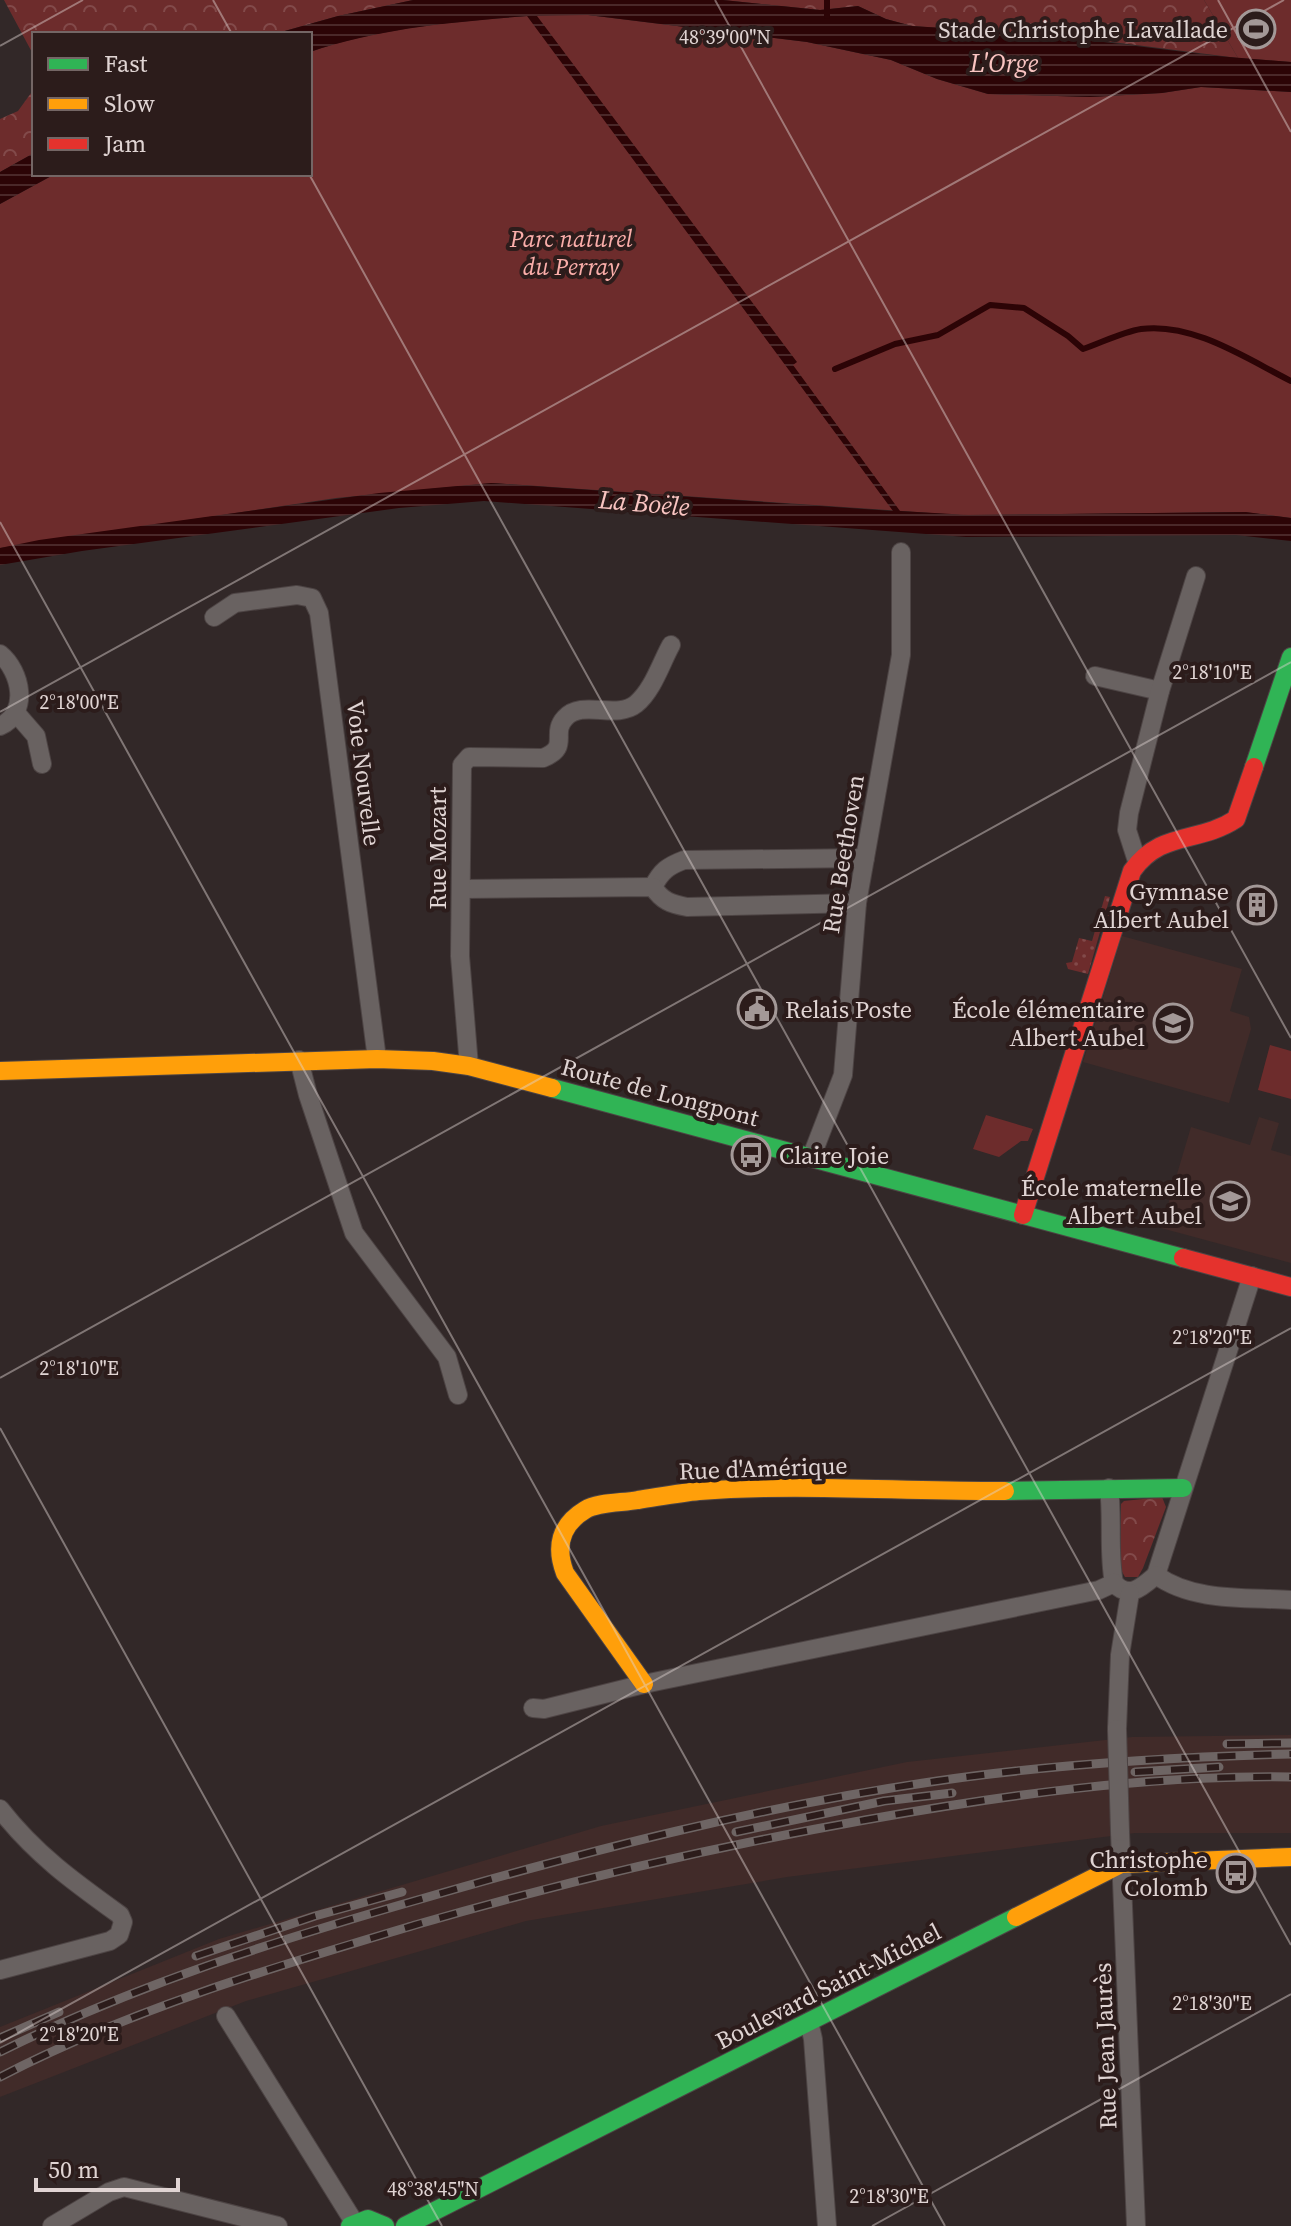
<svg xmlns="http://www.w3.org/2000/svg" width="1291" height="2226" viewBox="0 0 1291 2226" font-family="'Source Serif 4',serif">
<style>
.built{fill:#412b29}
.grass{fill:url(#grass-dots)}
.forest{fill:url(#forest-crowns)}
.park{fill:#6d2c2c}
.water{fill:url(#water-rules)}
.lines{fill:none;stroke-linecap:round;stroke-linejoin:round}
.stream{stroke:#2c0406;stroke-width:6}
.street-casing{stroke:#4d4444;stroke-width:20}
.fast-casing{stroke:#4d4444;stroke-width:20}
.slow-casing{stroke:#4d4444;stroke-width:20}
.jam-casing{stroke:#4d4444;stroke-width:20}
.street{stroke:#696261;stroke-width:18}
.fast{stroke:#30b455;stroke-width:18}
.slow{stroke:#ff9f0a;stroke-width:18}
.jam{stroke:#e5322d;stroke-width:18}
.rail-casing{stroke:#6e6564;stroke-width:9}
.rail{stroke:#2c1c1b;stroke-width:6;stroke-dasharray:18;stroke-linecap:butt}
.street-bridge-casing{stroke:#4d4444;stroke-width:20;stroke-linecap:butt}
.street-bridge{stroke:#696261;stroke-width:18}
.ticks{fill:none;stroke:#e0d4d3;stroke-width:2;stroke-opacity:0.45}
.labels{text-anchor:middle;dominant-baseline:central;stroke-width:8;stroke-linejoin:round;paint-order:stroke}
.poi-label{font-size:24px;fill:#e0d4d3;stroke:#2c1c1b;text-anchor:end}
.park-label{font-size:24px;font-style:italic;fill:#fbaeaa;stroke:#2c1c1b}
.street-label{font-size:24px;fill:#e0d4d3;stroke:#2c1c1b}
.water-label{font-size:26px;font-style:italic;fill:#fac5c2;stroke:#2c1c1b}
.ticks-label{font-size:20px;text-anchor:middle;fill:#e0d4d3;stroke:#2c1c1b;stroke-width:8;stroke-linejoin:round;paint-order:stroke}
</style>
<defs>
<pattern id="grass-dots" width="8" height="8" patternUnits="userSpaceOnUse" patternTransform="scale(2)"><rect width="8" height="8" fill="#6d2c2c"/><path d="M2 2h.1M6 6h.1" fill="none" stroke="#824a4a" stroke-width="1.8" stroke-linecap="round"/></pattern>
<pattern id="forest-crowns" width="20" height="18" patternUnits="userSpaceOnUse" patternTransform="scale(2)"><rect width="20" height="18" fill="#6d2c2c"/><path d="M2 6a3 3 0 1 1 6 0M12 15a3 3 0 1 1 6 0" fill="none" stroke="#824a4a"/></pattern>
<pattern id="water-rules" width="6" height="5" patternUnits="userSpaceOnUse" patternTransform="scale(2)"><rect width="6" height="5" fill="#2c0406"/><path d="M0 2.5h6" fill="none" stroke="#4a2829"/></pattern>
</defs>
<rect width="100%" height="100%" fill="#322828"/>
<g class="built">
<path d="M1122,936l120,33 -12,42 19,6 2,12 -22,74 -146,-41z"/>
<path d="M1259,1117l20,6 -8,27 20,6v107l-130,-35 30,-101 59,18z"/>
<path d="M1291,1735v98h-156l-348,44 -261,44 -280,80 -246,96v-70l219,-88 382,-113 306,-64 225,-25z"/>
</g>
<path class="grass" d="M1105,896l5,1 -22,77 -20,-5 -2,-6 6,-1 7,-24 13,3z"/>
<g class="forest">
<path d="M4,0h409l-75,16 -64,18h-240v22z"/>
<path d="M723,0h481l34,58 -157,-20 -169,-12 -26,-7 -28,-13 -38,4z"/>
<path d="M34,89v64l-34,19v-53l18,-8z"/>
<path d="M1162,1497l4,10 -23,61 -5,9h-13l-5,-9 1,-64 3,-3z"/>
</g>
<g class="park">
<path d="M1204,0h87v62l-53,-4z"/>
<path d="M541,15h47l219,27 84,18 46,19 51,15 102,3 72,-4 39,-6 90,5v426l-47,-6 -284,3 -467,-32 -157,15 -336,50v-344l55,-30h255v-122c73,-26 154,-31 231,-37z"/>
<path d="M1270,1045l21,6v48l-33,-9z"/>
<path d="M986,1115l47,14 -5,12h-7l-22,16 -26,-8z"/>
</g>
<g class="water">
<path d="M413,0h310l97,10 38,-4 28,13 26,7 127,8 178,22 74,6v30l-90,-5 -39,6 -72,4 -102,-3 -51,-15 -46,-19 -84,-18 -219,-27 -51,1 260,346 -4,3 107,146 69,4 277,-3 45,6v23l-55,-6 -270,2 -482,-36 -85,7 -317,43 -82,14v-17l39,-8 340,-47 112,-10 402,28 -366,-495c-72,6 -148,12 -217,36v-18h-36l64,-18z"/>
<path d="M34,153v21h21l-55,30v-32z"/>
</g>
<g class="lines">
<g class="stream">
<path d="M827,16v-16"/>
<path d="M835,369l60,-25 43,-9 52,-30 34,3 44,28 15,13c18,-6 39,-17 58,-20 52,-7 106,30 150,52"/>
</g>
<g class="street-casing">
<g id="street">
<path d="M214,617l21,-14 62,-8 15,3 7,15 58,446"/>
<path d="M0,654c21,17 30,59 0,72"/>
<path d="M1095,676l65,15"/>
<path d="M16,713l20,23 6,28"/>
<path d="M1137,861l-10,-31 2,-17 31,-122 36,-115"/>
<path d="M653,887c8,-16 15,-21 31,-27l181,-2"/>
<path d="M462,889l191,-2c9,14 18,17 34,20l170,-4"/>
<path d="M299,1060l9,35 46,138 93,124 11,38"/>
<path d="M469,1066l-9,-110 2,-191 7,-8 74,1c28,-11 7,-24 22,-40 17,-19 51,2 71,-14 17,-14 25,-41 35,-59"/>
<path d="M811,1158l32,-83 14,-172 44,-248v-103"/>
<path d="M1109,1488c4,32 -1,64 5,95"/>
<path d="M1156,1575l96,-299"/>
<path d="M533,1708l11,1 100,-25 455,-94 15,-7c15,17 28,4 42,-8 37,27 90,22 135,25"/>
<path d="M1117,1729l3,-74 10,-62"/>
<path d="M0,1809c35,45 74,73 120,106l3,7 -4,13 -9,6 -110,29"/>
<path d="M1120,1832l16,394"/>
<path d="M226,2016l128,206"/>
<path d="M809,2022l4,17 14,187"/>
<path d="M52,2226l57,-34 15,-5 154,39"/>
</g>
</g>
<g class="fast-casing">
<g id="fast">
<path d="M1254,767l37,-110"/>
<path d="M552,1088l631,170"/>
<path d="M1005,1491l178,-3"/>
<path d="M350,2226l18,-7 17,7"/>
<path d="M405,2226l611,-309"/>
</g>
</g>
<g class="slow-casing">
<g id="slow">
<path d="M0,1071l377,-12 56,2 36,5 83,22"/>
<path d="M644,1684l-79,-111c-10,-26 -5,-48 20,-63 13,-8 37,-7 53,-10 20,-3 41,-7 61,-9 102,-8 204,1 306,0"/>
<path d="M1016,1917l105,-53 170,-7"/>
</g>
</g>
<g class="jam-casing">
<g id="jam">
<path d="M1023,1215l109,-344c29,-41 66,-27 104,-52l18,-52"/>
<path d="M1183,1258l108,29"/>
</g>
</g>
<use href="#street" class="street"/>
<use href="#fast" class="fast"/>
<use href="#slow" class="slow"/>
<use href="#jam" class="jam"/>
<g class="rail-casing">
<g id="rail">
<path d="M1227,1744l64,-1"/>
<path d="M1135,1772l84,-5"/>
<path d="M736,1832l148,-31 68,-8"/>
<path d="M196,1956l119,-40 87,-24"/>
<path d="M0,2038l59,-26"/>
<path d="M0,2052c135,-67 277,-112 421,-153 170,-49 341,-93 516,-118 117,-17 236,-24 354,-27"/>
<path d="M0,2077c131,-68 274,-110 415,-152 148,-43 298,-78 450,-105 139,-25 284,-45 426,-43"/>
</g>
</g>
<use href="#rail" class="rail"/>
<g class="street-bridge-casing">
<path id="street-bridge" d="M1117,1729l3,103"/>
</g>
<use href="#street-bridge" class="street-bridge"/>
</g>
<path class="ticks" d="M213,0l19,34M715,0l576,1038M1218,0l73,132M0,46l83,-46M309,174l982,1771M0,522l945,1704M0,712l1284,-712M0,1378l1291,-716M0,1428l442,798M0,2043l1291,-715M872,2226l419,-232"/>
<defs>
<g id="stadium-ring" transform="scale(2)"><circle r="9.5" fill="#2c1c1b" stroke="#a39897" stroke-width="1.5"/><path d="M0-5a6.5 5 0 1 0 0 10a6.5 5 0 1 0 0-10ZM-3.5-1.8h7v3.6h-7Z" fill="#a39897"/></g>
<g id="building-ring" transform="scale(2)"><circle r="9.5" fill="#2c1c1b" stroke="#a39897" stroke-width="1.5"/><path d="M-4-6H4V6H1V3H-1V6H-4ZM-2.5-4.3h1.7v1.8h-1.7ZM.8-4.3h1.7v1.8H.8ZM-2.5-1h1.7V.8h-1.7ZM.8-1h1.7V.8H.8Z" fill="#a39897"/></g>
<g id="civic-ring" transform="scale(2)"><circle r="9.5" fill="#2c1c1b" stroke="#a39897" stroke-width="1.5"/><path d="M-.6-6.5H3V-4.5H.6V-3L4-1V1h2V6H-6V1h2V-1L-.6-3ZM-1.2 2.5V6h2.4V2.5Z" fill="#a39897"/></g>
<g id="school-ring" transform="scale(2)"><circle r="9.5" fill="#2c1c1b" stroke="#a39897" stroke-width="1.5"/><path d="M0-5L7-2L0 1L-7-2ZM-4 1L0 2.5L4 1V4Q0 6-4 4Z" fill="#a39897"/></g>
<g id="bus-ring" transform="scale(2)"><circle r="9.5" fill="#2c1c1b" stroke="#a39897" stroke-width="1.5"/><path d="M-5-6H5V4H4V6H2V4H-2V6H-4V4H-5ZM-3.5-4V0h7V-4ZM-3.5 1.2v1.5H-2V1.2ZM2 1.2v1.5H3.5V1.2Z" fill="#a39897"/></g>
</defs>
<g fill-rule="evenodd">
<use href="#stadium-ring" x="1256" y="29"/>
<use href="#building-ring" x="1257" y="905"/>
<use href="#civic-ring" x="757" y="1009"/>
<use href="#school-ring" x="1173" y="1023"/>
<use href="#bus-ring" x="751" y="1155"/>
<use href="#school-ring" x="1230" y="1201"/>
<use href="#bus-ring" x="1236" y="1873"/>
</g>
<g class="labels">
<g class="poi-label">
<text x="1228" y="29">Stade Christophe Lavallade</text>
<text x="1229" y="891">Gymnase<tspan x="1229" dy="28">Albert Aubel</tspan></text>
<text x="785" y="1009" text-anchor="start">Relais Poste</text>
<text x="1145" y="1009">École élémentaire<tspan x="1145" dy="28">Albert Aubel</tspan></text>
<text x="779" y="1155" text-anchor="start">Claire Joie</text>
<text x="1202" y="1187">École maternelle<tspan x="1202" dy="28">Albert Aubel</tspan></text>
<text x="1208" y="1859">Christophe<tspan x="1208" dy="28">Colomb</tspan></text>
</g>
<g class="park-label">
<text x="571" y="238">Parc naturel<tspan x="571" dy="28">du Perray</tspan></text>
</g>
<g class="street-label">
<text transform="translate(364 773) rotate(83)">Voie Nouvelle</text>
<text transform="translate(437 848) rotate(-90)">Rue Mozart</text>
<text transform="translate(843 854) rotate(-81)">Rue Beethoven</text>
<text transform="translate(660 1092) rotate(15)">Route de Longpont</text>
<text transform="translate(763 1468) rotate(-2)">Rue d'Amérique</text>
<text transform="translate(828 1986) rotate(-27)">Boulevard Saint-Michel</text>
<text transform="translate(1105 2046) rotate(-92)">Rue Jean Jaurès</text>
</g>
<g class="water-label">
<text x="1004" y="63">L'Orge</text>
<text transform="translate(644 503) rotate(5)">La Boële</text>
</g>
</g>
<g class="ticks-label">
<text x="725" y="44">48°39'00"N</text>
<text x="1212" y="679">2°18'10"E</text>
<text x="79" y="709">2°18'00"E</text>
<text x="1212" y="1344">2°18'20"E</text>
<text x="79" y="1375">2°18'10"E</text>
<text x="1212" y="2010">2°18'30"E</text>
<text x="79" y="2041">2°18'20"E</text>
<text x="433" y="2196">48°38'45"N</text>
<text x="889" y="2203">2°18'30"E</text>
</g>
<rect x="32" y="32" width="280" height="144" fill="#2c1c1b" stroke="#746665" stroke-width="2"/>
<rect x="48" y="58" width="40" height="12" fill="#30b455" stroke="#746665" stroke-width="2"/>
<text x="104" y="72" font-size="24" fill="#e0d4d3">Fast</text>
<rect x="48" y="98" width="40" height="12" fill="#ff9f0a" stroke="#746665" stroke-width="2"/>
<text x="104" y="112" font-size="24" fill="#e0d4d3">Slow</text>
<rect x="48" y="138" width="40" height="12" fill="#e5322d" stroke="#746665" stroke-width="2"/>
<text x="104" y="152" font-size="24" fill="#e0d4d3">Jam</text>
<path d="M36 2178v12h142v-12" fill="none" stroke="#e0d4d3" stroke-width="4"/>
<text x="48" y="2178" font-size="24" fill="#e0d4d3" stroke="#2c1c1b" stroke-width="6" paint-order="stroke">50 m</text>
</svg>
